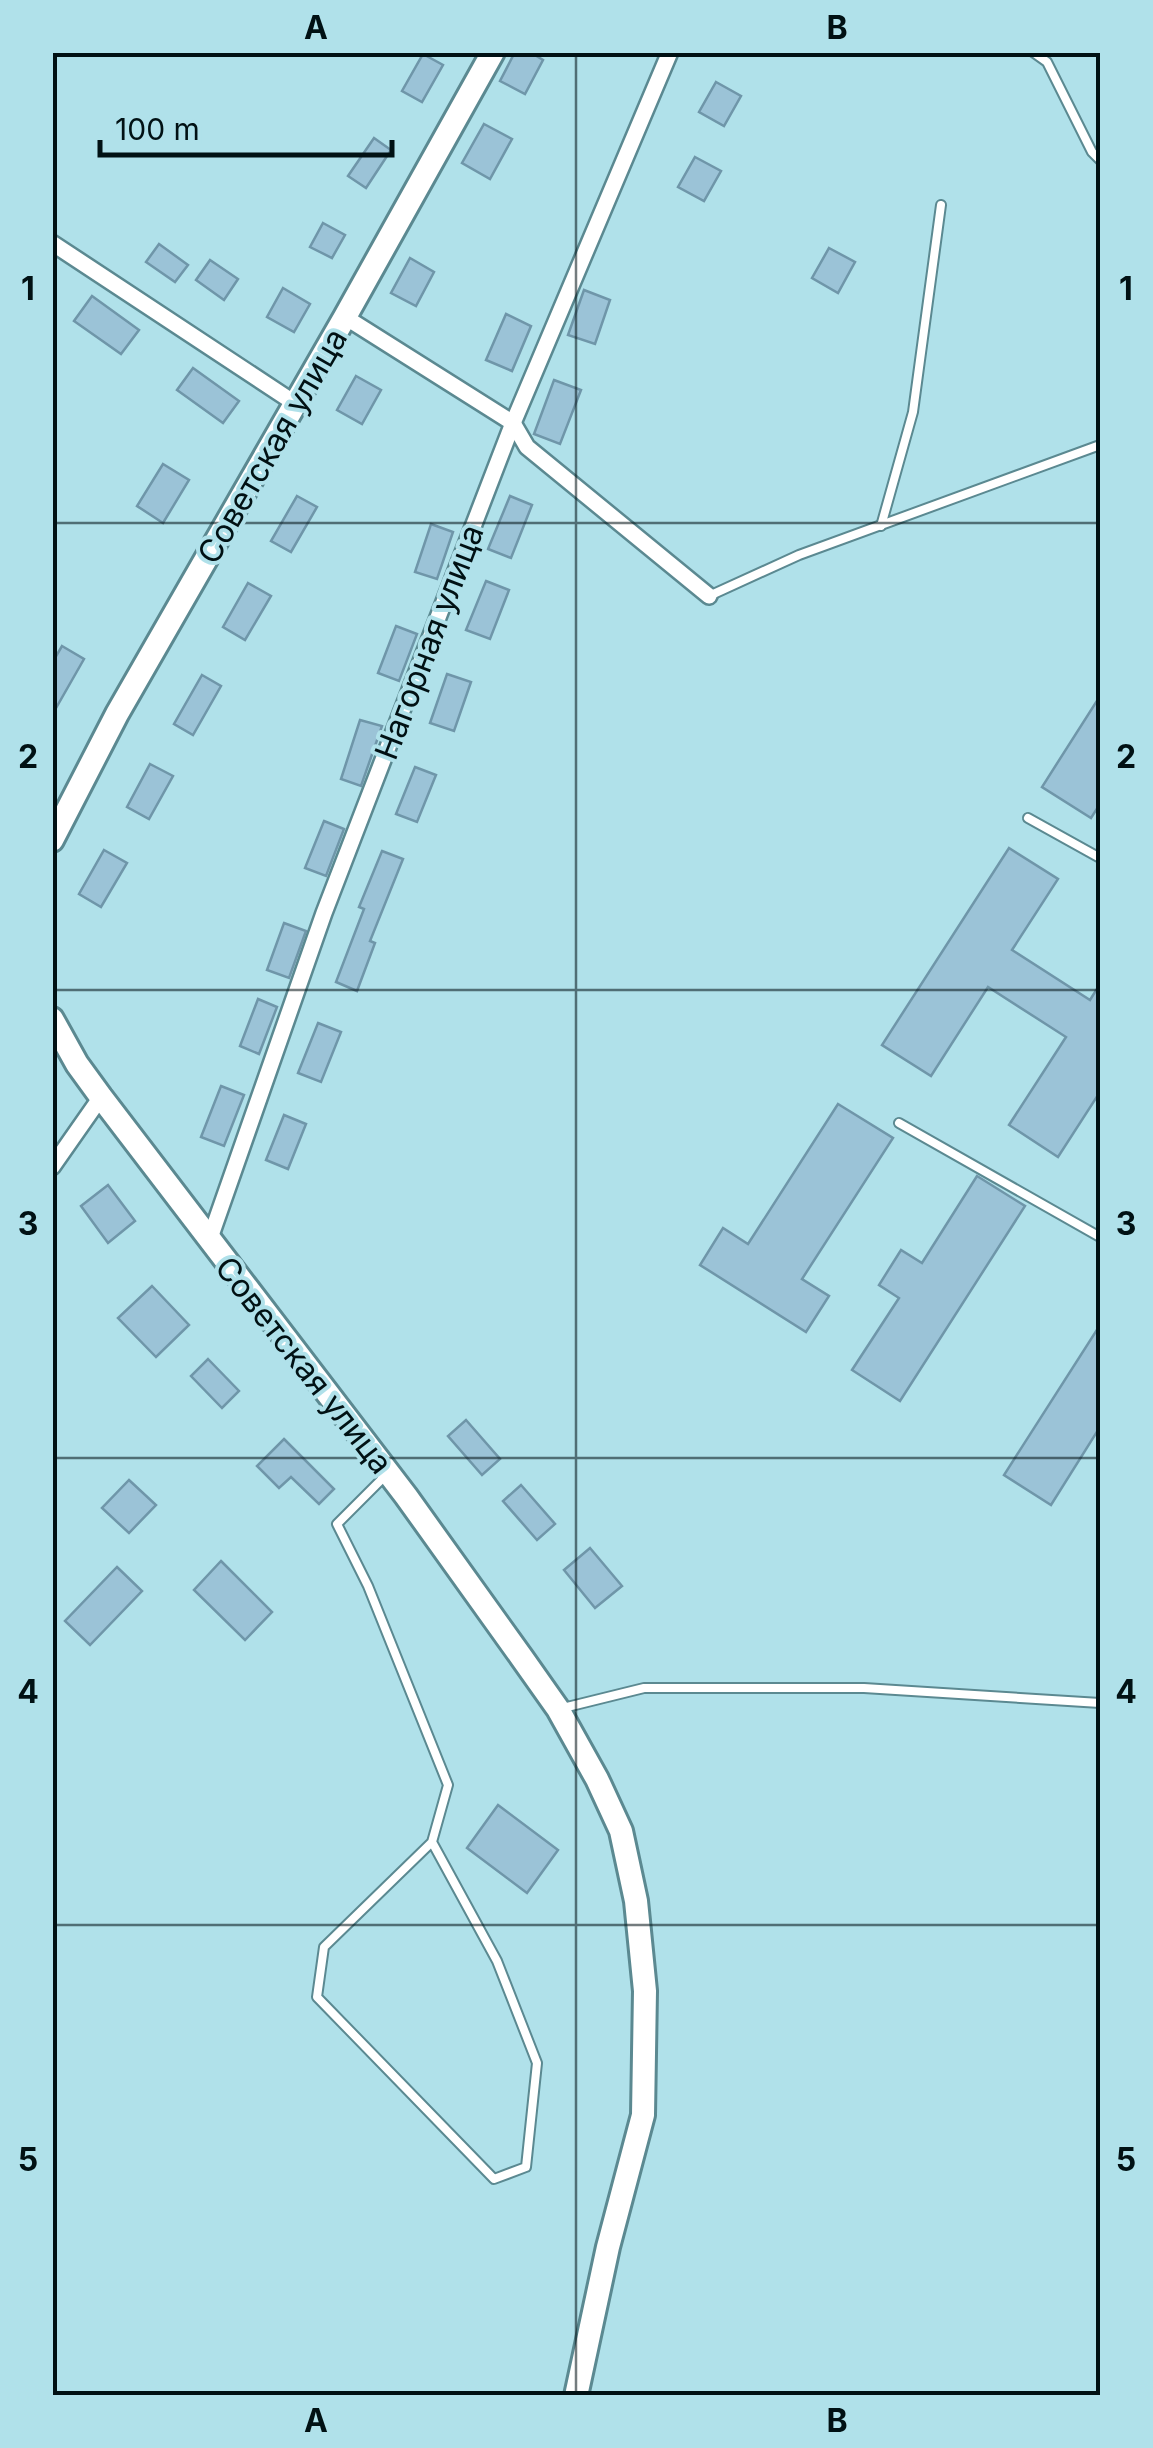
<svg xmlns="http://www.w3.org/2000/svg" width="1153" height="2448" viewBox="0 0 1153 2448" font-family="Inter,sans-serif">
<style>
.building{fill:#9bc3d7;stroke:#6f96a9;stroke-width:2.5}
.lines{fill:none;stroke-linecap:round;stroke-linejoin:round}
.lane-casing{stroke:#5b8991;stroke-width:12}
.street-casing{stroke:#5b8991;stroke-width:20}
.secondary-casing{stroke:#5b8991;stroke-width:28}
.lane{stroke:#fff;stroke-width:8}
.street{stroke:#fff;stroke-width:15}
.secondary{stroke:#fff;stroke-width:22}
.grid{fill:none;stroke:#011114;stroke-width:2.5;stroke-opacity:0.55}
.labels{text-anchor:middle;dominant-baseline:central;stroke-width:8;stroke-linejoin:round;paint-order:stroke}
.street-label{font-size:32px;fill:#011114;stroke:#b0e1ea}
.neatline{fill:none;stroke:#011114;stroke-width:4}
.grid-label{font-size:32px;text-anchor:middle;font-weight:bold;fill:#011114}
</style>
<rect width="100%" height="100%" fill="#b0e1ea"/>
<g class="building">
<path d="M515,52h15l13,8 -18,34 -25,-13z"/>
<path d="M423,54l20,11 -21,37 -20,-11z"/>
<path d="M716,82l25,14 -17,30 -25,-14z"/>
<path d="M484,124l28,15 -22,40 -28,-16z"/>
<path d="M374,138l17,12 -25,38 -18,-12z"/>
<path d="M695,157l26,14 -17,30 -26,-14z"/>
<path d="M323,223l22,12 -13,23 -22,-11z"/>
<path d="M159,244l29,21 -13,17 -29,-20z"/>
<path d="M829,248l26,14 -17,31 -26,-15z"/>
<path d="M410,258l24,14 -18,34 -25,-13z"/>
<path d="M210,260l28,19 -14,21 -28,-20z"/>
<path d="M283,288l27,16 -16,28 -27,-15z"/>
<path d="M584,290l26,10 -15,44 -27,-9z"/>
<path d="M92,296l47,34 -18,24 -47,-33z"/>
<path d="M506,314l25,12 -19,45 -26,-11z"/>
<path d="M193,368l46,33 -16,22 -46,-33z"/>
<path d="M356,376l25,14 -19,34 -25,-14z"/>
<path d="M554,380l27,10 -21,54 -26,-10z"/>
<path d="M163,464l26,16 -26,43 -26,-17z"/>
<path d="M297,496l20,11 -26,45 -20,-11z"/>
<path d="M510,496l22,9 -21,53 -23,-9z"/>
<path d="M431,524l22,8 -16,47 -22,-7z"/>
<path d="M486,581l23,9 -19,49 -24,-9z"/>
<path d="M248,583l23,13 -26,44 -22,-13z"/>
<path d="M396,626l21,8 -18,47 -21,-8z"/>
<path d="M62,646l22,13 -32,56v-52z"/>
<path d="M447,674l24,8 -17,49 -24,-8z"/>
<path d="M202,675l19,11 -28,49 -19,-11z"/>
<path d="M1100,696v108l-9,14 -49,-31z"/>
<path d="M360,720l22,6 -21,60 -20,-7z"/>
<path d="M150,764l23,12 -24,43 -22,-12z"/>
<path d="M415,767l21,8 -19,47 -21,-8z"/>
<path d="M324,821l20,8 -18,47 -21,-8z"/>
<path d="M1009,848l49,31 -46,71 78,50 10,-16v108l-42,65 -49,-32 57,-88 -78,-50 -57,89 -49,-31z"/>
<path d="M104,850l23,13 -26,44 -22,-13z"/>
<path d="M382,851l21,8 -33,82 5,2 -18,48 -21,-9 28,-73 -5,-2z"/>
<path d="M284,923l22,8 -17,47 -22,-8z"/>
<path d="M258,999l19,8 -18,47 -19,-8z"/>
<path d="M318,1023l23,9 -20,50 -23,-9z"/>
<path d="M221,1086l23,9 -20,51 -23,-9z"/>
<path d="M838,1104l55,34 -91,141 27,17 -23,36 -106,-67 23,-37 25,16z"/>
<path d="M284,1115l22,9 -18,45 -22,-9z"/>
<path d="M977,1176l48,30 -125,195 -48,-31 47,-72 -20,-13 22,-35 21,13z"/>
<path d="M108,1185l27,36 -27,22 -27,-37z"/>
<path d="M152,1286l37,39 -33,32 -38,-39z"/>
<path d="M1100,1325v102l-49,78 -47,-30z"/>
<path d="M208,1359l31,32 -17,17 -31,-32z"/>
<path d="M466,1420l34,39 -18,16 -34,-39z"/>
<path d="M284,1439l50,50 -15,15 -28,-27 -12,11 -22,-22z"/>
<path d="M129,1480l27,25 -27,28 -27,-25z"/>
<path d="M521,1485l34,39 -18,16 -34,-39z"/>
<path d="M590,1548l32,38 -27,22 -31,-38z"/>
<path d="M221,1561l51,51 -27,28 -51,-50z"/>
<path d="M117,1567l25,24 -52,54 -25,-24z"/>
<path d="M498,1805l60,45 -31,43 -60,-45z"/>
</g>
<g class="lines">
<g class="lane-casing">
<g id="lane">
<path d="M1033,52l14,10 45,90 8,8"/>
<path d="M881,526l32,-114 28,-207"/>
<path d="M709,596l90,-41 301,-110"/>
<path d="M1028,818l72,40"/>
<path d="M899,1123l201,114"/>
<path d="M385,1476l-48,48 31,62 80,199 -16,57 -108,105 -7,50 177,182 32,-12 11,-104 -40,-102 -65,-119"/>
<path d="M563,1708l81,-20h220l236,15"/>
</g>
</g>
<g class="street-casing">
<g id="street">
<path d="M52,243l244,161"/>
<path d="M345,317l168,106 14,24 182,149"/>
<path d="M52,1167l49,-70"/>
<path d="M209,1241l115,-328 189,-490 157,-371"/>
</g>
</g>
<g class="secondary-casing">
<g id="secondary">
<path d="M52,840l65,-126 228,-397 148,-265"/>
<path d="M52,1019l25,45 24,33 305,399 116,162 36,51 39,70 24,52 15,70 9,90 -2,124 -35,132 -32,149"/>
</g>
</g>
<use href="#lane" class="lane"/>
<use href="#street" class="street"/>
<use href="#secondary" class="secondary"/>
</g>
<path class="grid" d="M576,52v2344M52,523h1048M52,990h1048M52,1458h1048M52,1925h1048"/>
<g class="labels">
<g class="street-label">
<text transform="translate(272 446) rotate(-60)">Советская улица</text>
<text transform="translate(429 642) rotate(-69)">Нагорная улица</text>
<text transform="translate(304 1365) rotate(52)">Советская улица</text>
</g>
</g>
<rect width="1153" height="2448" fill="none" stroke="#b0e1ea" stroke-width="110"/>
<path d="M100 140v15h292v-15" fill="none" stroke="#011114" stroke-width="5"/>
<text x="115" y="140" font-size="30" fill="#011114" stroke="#b0e1ea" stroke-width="8" paint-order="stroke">100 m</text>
<rect x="55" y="55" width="1043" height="2338" class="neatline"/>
<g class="grid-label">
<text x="316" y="39">A</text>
<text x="837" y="39">B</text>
<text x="28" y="300">1</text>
<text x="1126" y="300">1</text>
<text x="28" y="768">2</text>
<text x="1126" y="768">2</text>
<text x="28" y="1235">3</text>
<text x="1126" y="1235">3</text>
<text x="28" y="1703">4</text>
<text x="1126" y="1703">4</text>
<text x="28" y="2171">5</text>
<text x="1126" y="2171">5</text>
<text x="316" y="2432">A</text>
<text x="837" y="2432">B</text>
</g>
</svg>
